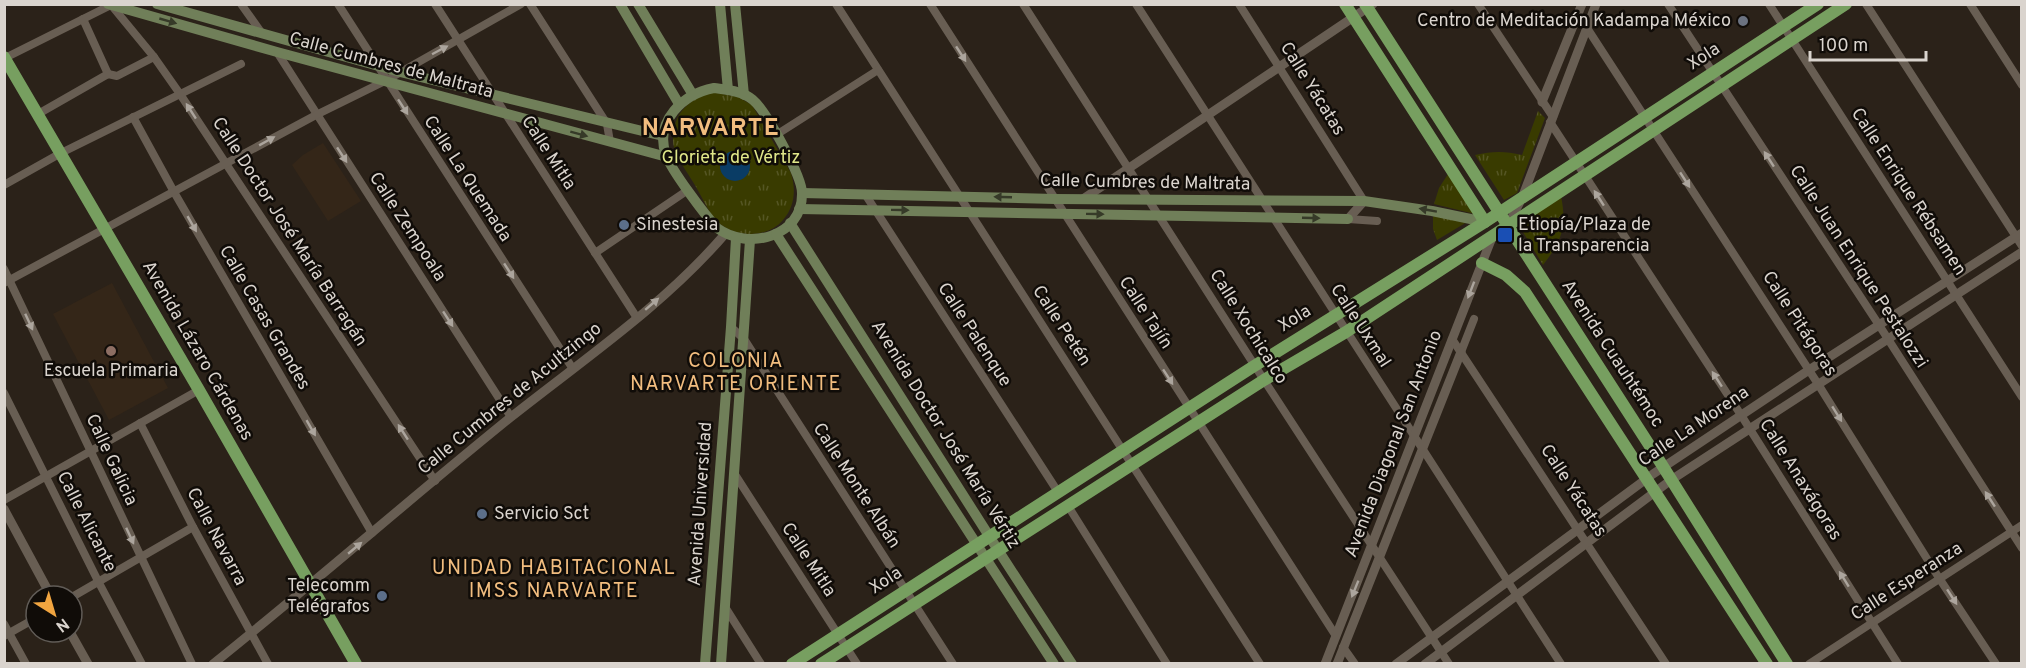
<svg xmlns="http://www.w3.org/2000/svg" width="2026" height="668" viewBox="0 0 2026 668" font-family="Overpass,sans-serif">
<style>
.built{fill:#342618}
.park{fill:url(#park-tufts)}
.water{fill:#0a3c65}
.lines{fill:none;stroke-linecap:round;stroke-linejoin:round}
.minor{stroke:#685e53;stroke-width:8}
.tertiary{stroke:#685e53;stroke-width:9}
.secondary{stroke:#707f59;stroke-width:10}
.primary{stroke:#779f60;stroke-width:12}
.oneway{fill:#363a28}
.oneway2{fill:#aca59d}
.worship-dot{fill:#6b7280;stroke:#100c08;stroke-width:2}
.service-dot{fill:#5c6f8a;stroke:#100c08;stroke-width:2}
.transit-dot{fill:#1a4fb4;stroke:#100c08;stroke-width:2}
.education-dot{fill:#8d6e63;stroke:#100c08;stroke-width:2}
.labels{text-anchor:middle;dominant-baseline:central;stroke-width:5;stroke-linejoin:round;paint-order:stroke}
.poi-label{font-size:18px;fill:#dad4ce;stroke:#100c08;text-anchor:start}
.street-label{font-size:18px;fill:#dad4ce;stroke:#100c08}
.park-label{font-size:18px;fill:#e0e789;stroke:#100c08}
.neighbourhood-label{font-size:20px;letter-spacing:1.5px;fill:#f2bd7f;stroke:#100c08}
.district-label{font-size:24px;font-weight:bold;letter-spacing:1.5px;fill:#f2bd7f;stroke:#100c08}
</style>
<defs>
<pattern id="park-tufts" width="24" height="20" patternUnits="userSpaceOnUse" patternTransform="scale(1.5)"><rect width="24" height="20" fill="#393b00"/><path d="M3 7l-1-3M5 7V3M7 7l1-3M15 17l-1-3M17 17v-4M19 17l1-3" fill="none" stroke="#555624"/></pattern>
</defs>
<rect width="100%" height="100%" fill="#2b2219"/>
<g class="built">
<path d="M323,143l38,58 -33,20 -36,-56 11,-10z"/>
<path d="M112,283l56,105 -59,32 -56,-106z"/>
</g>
<g class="park">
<path d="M712,92l26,5 14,8 39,68c5,17 4,33 -8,47 -17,20 -52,18 -69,-2 -8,-11 -14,-25 -21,-36 -6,-10 -14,-21 -18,-32 -2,-4 -2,-8 -2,-13 1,-25 17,-38 39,-45z"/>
<path d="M1538,111l7,7 -28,75 -13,7 -29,-45c18,-4 30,-4 47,0z"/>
<path d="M1448,174l27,40 -41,-10 5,-16z"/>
<path d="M1561,196c6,30 1,45 -18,69l-25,-41z"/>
<path d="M1433,215l34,7 -30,18 -4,-11z"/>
</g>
<circle class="water" cx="735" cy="166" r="15"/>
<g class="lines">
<g class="minor">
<path d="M241,4l20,28"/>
<path d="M338,4l235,365"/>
<path d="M435,4l202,314"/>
<path d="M530,4l77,120 3,18"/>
<path d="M836,4l424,660"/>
<path d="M930,4l406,632"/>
<path d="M1023,4l241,376 185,284"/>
<path d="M1136,4l425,660"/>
<path d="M1239,4l125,197"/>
<path d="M1478,4l75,113"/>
<path d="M1668,4l211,321 143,223"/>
<path d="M1769,4l253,393"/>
<path d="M1866,4l156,242"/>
<path d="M1970,4l52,81"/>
<path d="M112,6l42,51 26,37 255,387"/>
<path d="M83,19l25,55"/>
<path d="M1587,28l231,356 121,194 57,86"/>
<path d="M277,52l234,365"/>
<path d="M5,58l108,-54"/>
<path d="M38,114l70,-40 9,2 37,-19"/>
<path d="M133,117l41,75 198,341"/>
<path d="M1550,122l191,293 157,249"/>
<path d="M776,135l102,-65"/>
<path d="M4,185l57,-32 180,-89"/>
<path d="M865,194l193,298"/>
<path d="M1348,219l29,2"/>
<path d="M595,253l93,-63"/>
<path d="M4,269l188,395"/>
<path d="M4,283l312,-168 69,-34 136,-77"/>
<path d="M731,327l13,12 209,325"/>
<path d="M1452,339l214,325"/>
<path d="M1461,352l13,-33"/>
<path d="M4,393l94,188 44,83"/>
<path d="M140,423l53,104 75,137"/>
<path d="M734,473l123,191"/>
<path d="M4,500l195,-110"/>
<path d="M1068,506l99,158"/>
<path d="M72,597l121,-70"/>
<path d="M725,607l36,57"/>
<path d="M4,624l22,40"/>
<path d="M4,636l32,-18"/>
<path d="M1343,647l12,17"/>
<path d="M1809,664l213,-139"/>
</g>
<g class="tertiary">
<path d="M1542,102l40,-98"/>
<path d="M1083,199l290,-195"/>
<path d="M1348,219l16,-18"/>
<path d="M1508,225l14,-27 74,-194"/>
<path d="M4,509l47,87"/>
<path d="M70,632l18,32"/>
<path d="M213,664c101,-81 198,-166 298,-247 73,-58 153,-112 214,-183"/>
<path d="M1325,664l168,-429"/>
<path d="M1337,664l124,-312"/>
<path d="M1396,664l257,-190 156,-104 213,-137"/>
<path d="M1425,664l246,-184 351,-228"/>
</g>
<g class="secondary">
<path d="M108,4l169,48 390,105"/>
<path d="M157,4l243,68 263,64"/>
<path d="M620,4l59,100"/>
<path d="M638,4l55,91"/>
<path d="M720,4l8,86"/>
<path d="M735,4l9,91"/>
<path d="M714,88c13,2 29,3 39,12 13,11 49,76 49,93 1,44 -54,58 -85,35 -12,-13 -46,-58 -51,-73 -12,-34 17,-61 48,-67z"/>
<path d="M802,193l253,6 309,2 68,10 53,11"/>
<path d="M799,209l549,10"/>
<path d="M790,223l208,327 74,114"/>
<path d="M776,234l278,430"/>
<path d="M705,664l26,-337 5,-89"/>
<path d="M721,664l29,-424"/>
</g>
<g class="primary">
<path d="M1345,4l140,218"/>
<path d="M1365,4l292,453 130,207"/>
<path d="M4,57l195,333 157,274"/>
<path d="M1482,263l24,12 19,17 242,372"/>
<path d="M792,664l459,-296 234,-146 333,-218"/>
<path d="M821,664l443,-284 82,-48 500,-328"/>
</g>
</g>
<defs><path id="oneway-solid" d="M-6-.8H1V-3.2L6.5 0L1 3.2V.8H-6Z" transform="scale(1.5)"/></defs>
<g class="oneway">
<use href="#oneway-solid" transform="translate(168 21) rotate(16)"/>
<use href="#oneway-solid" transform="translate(579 134) rotate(15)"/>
<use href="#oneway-solid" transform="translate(1003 197) rotate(-178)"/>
<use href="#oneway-solid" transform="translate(900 210) rotate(1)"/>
<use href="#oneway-solid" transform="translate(1428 210) rotate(-170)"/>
<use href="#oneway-solid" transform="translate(1095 214) rotate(1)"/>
<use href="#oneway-solid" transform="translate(1311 218) rotate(2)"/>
</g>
<g class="oneway2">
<use href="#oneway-solid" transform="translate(440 50) rotate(-28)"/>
<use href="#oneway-solid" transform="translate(961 54) rotate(57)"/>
<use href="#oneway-solid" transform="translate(403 107) rotate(57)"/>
<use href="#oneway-solid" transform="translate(191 111) rotate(-123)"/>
<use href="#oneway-solid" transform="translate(267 141) rotate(-29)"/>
<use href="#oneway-solid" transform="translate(342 155) rotate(57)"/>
<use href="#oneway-solid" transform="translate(1769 159) rotate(-123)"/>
<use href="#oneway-solid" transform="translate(1685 180) rotate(57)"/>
<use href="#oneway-solid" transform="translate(1599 198) rotate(-123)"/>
<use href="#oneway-solid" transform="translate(192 224) rotate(60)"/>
<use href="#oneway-solid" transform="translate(509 271) rotate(57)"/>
<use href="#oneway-solid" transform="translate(1471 290) rotate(111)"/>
<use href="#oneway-solid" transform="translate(652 304) rotate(-41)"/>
<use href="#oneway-solid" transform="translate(448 319) rotate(57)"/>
<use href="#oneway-solid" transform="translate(29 322) rotate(65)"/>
<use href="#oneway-solid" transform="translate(1168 377) rotate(57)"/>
<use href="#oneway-solid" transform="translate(1717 379) rotate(-123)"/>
<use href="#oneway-solid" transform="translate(1837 414) rotate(58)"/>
<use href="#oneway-solid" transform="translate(311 428) rotate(60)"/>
<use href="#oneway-solid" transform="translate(403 432) rotate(-123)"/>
<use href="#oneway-solid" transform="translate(1990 499) rotate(-123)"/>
<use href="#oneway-solid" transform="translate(130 536) rotate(65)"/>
<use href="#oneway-solid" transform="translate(355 548) rotate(-40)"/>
<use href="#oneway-solid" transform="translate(1844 579) rotate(-122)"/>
<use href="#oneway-solid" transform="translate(1355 589) rotate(112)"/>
<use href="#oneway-solid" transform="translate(1952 597) rotate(57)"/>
</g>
<circle class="worship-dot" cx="1743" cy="21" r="6"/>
<g class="service-dot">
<circle cx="624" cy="225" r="6"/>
<circle cx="482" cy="514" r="6"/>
<circle cx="382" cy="596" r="6"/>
</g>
<rect class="transit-dot" x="1497" y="227" width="16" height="16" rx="3"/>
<circle class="education-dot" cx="111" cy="351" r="6"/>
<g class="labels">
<g class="poi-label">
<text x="1731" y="21" text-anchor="end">Centro de Meditación Kadampa México</text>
<text x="636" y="225">Sinestesia</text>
<text x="1518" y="225">Etiopía/Plaza de<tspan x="1518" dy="21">la Transparencia</tspan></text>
<text x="111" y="371" text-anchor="middle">Escuela Primaria</text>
<text x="494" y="514">Servicio Sct</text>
<text x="370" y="586" text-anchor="end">Telecomm<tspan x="370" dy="21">Telégrafos</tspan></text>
</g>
<g class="street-label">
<text transform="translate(1704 57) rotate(-33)">Xola</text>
<text transform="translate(391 66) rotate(15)">Calle Cumbres de Maltrata</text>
<text transform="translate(1312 89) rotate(58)">Calle Yácatas</text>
<text transform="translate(548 153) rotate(57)">Calle Mitla</text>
<text transform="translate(467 179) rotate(57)">Calle La Quemada</text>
<text transform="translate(1145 183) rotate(1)">Calle Cumbres de Maltrata</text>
<text transform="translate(1908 192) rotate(57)">Calle Enrique Rébsamen</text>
<text transform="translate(407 227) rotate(57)">Calle Zempoala</text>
<text transform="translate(289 232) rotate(57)">Calle Doctor José María Barragán</text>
<text transform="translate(1858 267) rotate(57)">Calle Juan Enrique Pestalozzi</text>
<text transform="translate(1145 313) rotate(57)">Calle Tajín</text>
<text transform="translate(264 318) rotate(60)">Calle Casas Grandes</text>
<text transform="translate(1295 319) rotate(-32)">Xola</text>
<text transform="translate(1799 324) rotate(57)">Calle Pitágoras</text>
<text transform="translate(1061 326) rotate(57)">Calle Petén</text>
<text transform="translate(1360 326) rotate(57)">Calle Uxmal</text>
<text transform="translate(1248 327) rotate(58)">Calle Xochicalco</text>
<text transform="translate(974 335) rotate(57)">Calle Palenque</text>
<text transform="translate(197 351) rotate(60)">Avenida Lázaro Cárdenas</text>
<text transform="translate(1612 354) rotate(57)">Avenida Cuauhtémoc</text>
<text transform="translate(510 399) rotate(-39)">Calle Cumbres de Acultzingo</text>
<text transform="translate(1694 427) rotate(-34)">Calle La Morena</text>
<text transform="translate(945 435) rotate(58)">Avenida Doctor José María Vértiz</text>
<text transform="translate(1394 444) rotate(-69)">Avenida Diagonal San Antonio</text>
<text transform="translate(111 460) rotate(65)">Calle Galicia</text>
<text transform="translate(1800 480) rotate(58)">Calle Anaxágoras</text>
<text transform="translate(856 486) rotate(57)">Calle Monte Albán</text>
<text transform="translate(1573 491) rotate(57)">Calle Yácatas</text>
<text transform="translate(701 504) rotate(-86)">Avenida Universidad</text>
<text transform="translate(86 522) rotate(63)">Calle Alicante</text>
<text transform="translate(216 537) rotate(62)">Calle Navarra</text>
<text transform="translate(808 560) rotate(57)">Calle Mitla</text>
<text transform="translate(886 581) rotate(-33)">Xola</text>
<text transform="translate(1907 582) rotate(-33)">Calle Esperanza</text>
</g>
<g class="park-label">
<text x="731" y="158">Glorieta de Vértiz</text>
</g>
<g class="neighbourhood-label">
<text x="736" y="362">COLONIA<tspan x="736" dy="23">NARVARTE ORIENTE</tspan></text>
<text x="554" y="569">UNIDAD HABITACIONAL<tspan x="554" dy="23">IMSS NARVARTE</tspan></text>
</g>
<g class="district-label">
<text x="711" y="129">NARVARTE</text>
</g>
</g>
<rect width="2026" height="668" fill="none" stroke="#dad4ce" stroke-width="12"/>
<g transform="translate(54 614) rotate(143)"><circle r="28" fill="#100c08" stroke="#615c57" stroke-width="1.5"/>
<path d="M0-4.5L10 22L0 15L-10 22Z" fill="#f1a540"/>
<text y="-9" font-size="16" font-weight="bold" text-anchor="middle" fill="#dad4ce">N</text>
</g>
<path d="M1810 51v9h116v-9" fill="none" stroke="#dad4ce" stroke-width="3"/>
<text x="1819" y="51" font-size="18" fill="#dad4ce" stroke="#100c08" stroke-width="4.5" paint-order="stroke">100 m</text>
</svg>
